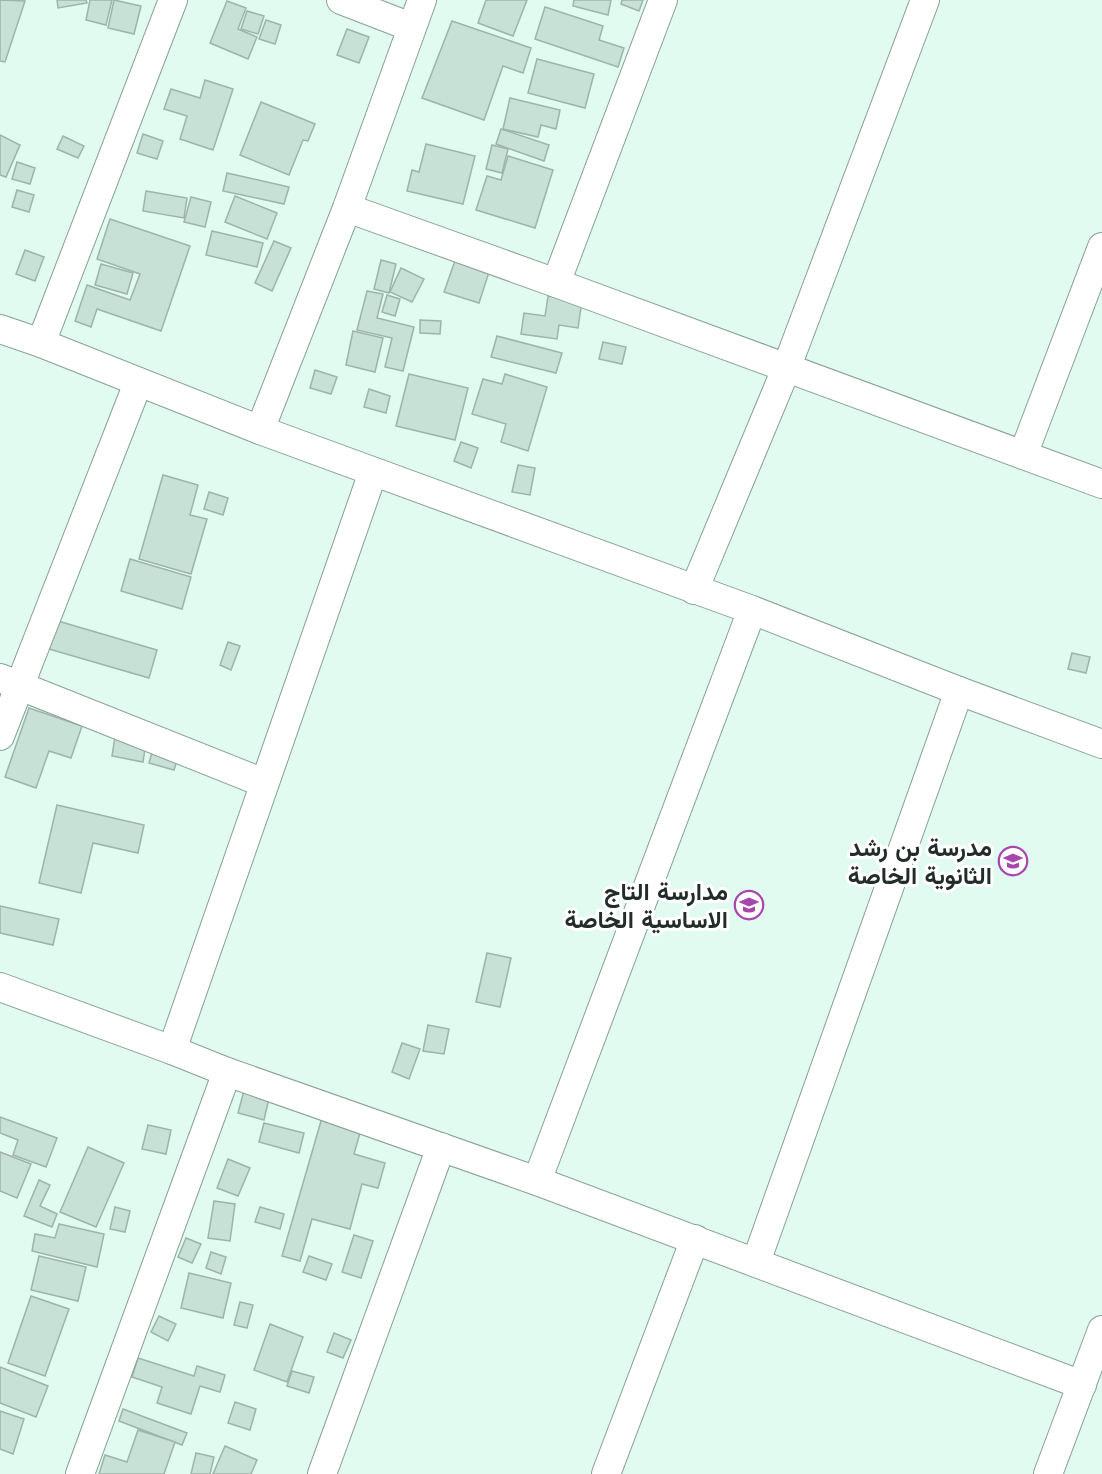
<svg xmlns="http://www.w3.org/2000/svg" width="1102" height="1474" viewBox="0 0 1102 1474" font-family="Jost,Vazirmatn,sans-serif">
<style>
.building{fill:#c8e1d7;stroke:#9cb4aa;stroke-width:1.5}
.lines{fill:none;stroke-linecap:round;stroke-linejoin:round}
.minor-casing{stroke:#88a096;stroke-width:30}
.minor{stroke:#fff;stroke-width:28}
.labels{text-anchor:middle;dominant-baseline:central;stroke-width:6;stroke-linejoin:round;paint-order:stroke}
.poi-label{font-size:24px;font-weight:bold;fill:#222c28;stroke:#fff;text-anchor:end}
</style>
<rect width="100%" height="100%" fill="#e1fbf0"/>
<g class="building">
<path d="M0,0l25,1 -20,61 -5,-1z"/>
<path d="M57,0h29l1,3 -29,5z"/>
<path d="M90,0h22l-6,25 -20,-5z"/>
<path d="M114,0l27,6 -7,28 -26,-6z"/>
<path d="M486,0h41l-14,36 -35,-13z"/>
<path d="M574,0h37l-3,15 -35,-9z"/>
<path d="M622,0h21l-4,11 -18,-7z"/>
<path d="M227,1l19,7 -8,21 19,8 -9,22 -38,-16z"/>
<path d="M545,7l58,19 -4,14 25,8 -6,19 -83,-28z"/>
<path d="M247,11l17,5 -6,18 -17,-5z"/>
<path d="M266,20l15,5 -6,19 -16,-5z"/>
<path d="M452,21l79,27 -8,25 -20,-7 -19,54 -62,-22z"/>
<path d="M347,29l22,8 -10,26 -22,-8z"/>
<path d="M537,59l57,15 -9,34 -57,-15z"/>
<path d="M205,80l28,9 -20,61 -33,-11 7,-23 -23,-7 7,-20 29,9z"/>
<path d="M510,98l50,12 -4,19 -15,-4 -3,12 -35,-8z"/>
<path d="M261,102l54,22 -7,17 -5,-1 -14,35 -49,-20z"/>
<path d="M501,129l48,16 -5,16 -48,-17z"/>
<path d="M143,134l20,7 -6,18 -20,-6z"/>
<path d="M0,135l20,10 -14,32 -6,-2z"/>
<path d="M63,136l21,10 -6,12 -21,-9z"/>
<path d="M426,144l49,12 -12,48 -56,-13 5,-21 7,2z"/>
<path d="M492,145l16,4 -6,24 -16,-4z"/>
<path d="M508,156l45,14 -18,58 -59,-18 11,-34 14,4z"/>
<path d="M17,162l18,6 -5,16 -18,-5z"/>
<path d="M227,173l62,14 -5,17 -61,-13z"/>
<path d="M17,190l17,5 -5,17 -17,-5z"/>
<path d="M146,191l41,7 -3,20 -41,-7z"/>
<path d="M235,196l42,17 -10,26 -42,-17z"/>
<path d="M191,197l20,5 -6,25 -21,-5z"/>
<path d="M110,219l80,27 -29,85 -64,-22 -6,18 -16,-6 12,-36 43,15 10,-26 -43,-15z"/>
<path d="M212,231l51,12 -6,24 -51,-12z"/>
<path d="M274,241l17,7 -19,43 -17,-8z"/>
<path d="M25,250l19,7 -9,24 -19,-7z"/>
<path d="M457,255l34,11 -12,37 -35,-11z"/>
<path d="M381,260l15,4 -7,29 -15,-4z"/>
<path d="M101,264l32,9 -6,21 -32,-9z"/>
<path d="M401,268l23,11 -12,23 -22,-10z"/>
<path d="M549,290l34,4 -5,34 -19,-3 -2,14 -36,-5 3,-21 21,3z"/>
<path d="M367,291l16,3 -6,24 37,9 -11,44 -18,-4 7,-29 -35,-8z"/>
<path d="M387,295l13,4 -5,17 -13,-4z"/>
<path d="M420,320l21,1 -1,13 -20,-1z"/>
<path d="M353,331l30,7 -8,34 -29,-7z"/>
<path d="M497,336l65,17 -6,20 -65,-16z"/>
<path d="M603,342l23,5 -4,17 -23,-5z"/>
<path d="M315,370l22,7 -6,17 -21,-6z"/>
<path d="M409,374l59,14 -13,52 -59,-14z"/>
<path d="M505,374l42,13 -19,64 -27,-9 5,-18 -34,-10 11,-35 19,5z"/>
<path d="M369,389l21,7 -4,17 -22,-6z"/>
<path d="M461,442l17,6 -7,20 -17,-7z"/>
<path d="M518,465l17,3 -5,27 -18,-3z"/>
<path d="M163,475l35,10 -8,30 17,4 -16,55 -52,-15z"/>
<path d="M209,492l19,6 -5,17 -19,-6z"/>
<path d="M130,559l61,18 -9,32 -61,-18z"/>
<path d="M58,621l99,29 -8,28 -100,-29z"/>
<path d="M228,642l12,4 -9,24 -11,-5z"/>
<path d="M1072,653l18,4 -4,16 -18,-4z"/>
<path d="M29,708l53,18 -11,32 -22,-7 -13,37 -31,-11z"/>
<path d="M115,737l31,5 -3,20 -31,-6z"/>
<path d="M153,749l25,8 -4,13 -25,-7z"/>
<path d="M57,805l87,20 -6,28 -45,-10 -12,50 -42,-10z"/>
<path d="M0,906l59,13 -6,26 -53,-12z"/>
<path d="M487,953l24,5 -11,49 -24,-5z"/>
<path d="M428,1025l21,4 -5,25 -21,-3z"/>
<path d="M402,1043l18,6 -11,30 -17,-7z"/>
<path d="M245,1087l25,7 -6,26 -26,-7z"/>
<path d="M323,1114l39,12 -8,28 31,9 -7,25 -16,-4 -12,45 -38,-10 -12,42 -18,-5z"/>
<path d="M0,1117l57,21 -11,29 -33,-12 5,-15 -18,-7z"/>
<path d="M264,1123l40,10 -5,20 -40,-11z"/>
<path d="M148,1125l23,5 -5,24 -24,-5z"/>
<path d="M88,1147l36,16 -28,64 -36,-15z"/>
<path d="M0,1152l31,12 -14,34 -17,-7z"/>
<path d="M228,1159l22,9 -12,28 -21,-8z"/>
<path d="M39,1180l11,5 -10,21 17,8 -5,13 -28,-11z"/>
<path d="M214,1201l21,3 -5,37 -22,-3z"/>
<path d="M115,1207l15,4 -5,21 -15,-3z"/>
<path d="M260,1207l24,7 -4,15 -25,-7z"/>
<path d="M59,1224l45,10 -7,33 -65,-16 3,-17 20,4z"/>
<path d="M354,1235l19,6 -12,37 -19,-6z"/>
<path d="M186,1238l15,6 -9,19 -14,-6z"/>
<path d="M211,1252l15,5 -5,17 -15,-6z"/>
<path d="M39,1256l47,11 -8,34 -47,-11z"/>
<path d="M309,1256l23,8 -6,16 -23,-8z"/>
<path d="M189,1273l42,10 -8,35 -42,-10z"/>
<path d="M31,1296l38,13 -24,67 -37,-13z"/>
<path d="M240,1302l13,3 -6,23 -13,-3z"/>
<path d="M159,1316l17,8 -8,17 -17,-9z"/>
<path d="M270,1324l33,13 -16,45 -33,-12z"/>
<path d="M334,1333l17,7 -8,18 -16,-6z"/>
<path d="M138,1358l56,18 3,-10 28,9 -5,17 -20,-6 -9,28 -34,-11 5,-16 -30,-10z"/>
<path d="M0,1367l48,19 -12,31 -36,-14z"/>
<path d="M292,1371l22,6 -5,16 -22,-7z"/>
<path d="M235,1402l21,7 -6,21 -22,-7z"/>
<path d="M123,1409l64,24 -5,12 -63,-24z"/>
<path d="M0,1411l24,8 -11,35 -13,-5z"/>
<path d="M138,1430l37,12 -11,32h-65l6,-19 22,7z"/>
<path d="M225,1446l32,14 -6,14h-38z"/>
<path d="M196,1453l18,4 -4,17h-19z"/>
</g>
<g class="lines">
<g class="minor-casing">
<g id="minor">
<path d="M341,0l70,27"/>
<path d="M347,208l209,75 546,201"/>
<path d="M556,283l107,-283"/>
<path d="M0,329l41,14 219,87 492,180 207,81 143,53"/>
<path d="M41,343l132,-343"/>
<path d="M260,430l87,-222 75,-208"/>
<path d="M1023,455l79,-208"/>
<path d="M694,590l92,-221 139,-369"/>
<path d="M0,678l264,105"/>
<path d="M0,736l138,-353"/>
<path d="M0,987l172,63 55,22 310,109 545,204"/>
<path d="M172,1050l201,-578"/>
<path d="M537,1181l215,-571"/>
<path d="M756,1262l203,-571"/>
<path d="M80,1474l147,-402"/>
<path d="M322,1474l119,-327"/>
<path d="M606,1474l89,-235"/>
<path d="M1048,1474l54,-144"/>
</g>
</g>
<use href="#minor" class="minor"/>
</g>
<defs>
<g id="school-ring" transform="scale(1.5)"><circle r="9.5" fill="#fff" stroke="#a746ad" stroke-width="1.5"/><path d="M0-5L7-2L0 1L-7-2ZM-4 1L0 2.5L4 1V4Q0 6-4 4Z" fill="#a746ad"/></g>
</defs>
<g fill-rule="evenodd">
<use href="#school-ring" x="1013" y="861"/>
<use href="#school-ring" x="749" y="905"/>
</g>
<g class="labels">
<g class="poi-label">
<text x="992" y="847">مدرسة بن رشد<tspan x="992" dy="28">الثانوية الخاصة</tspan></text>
<text x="728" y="891">مدارسة التاج<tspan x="728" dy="28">الاساسية الخاصة</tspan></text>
</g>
</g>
</svg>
